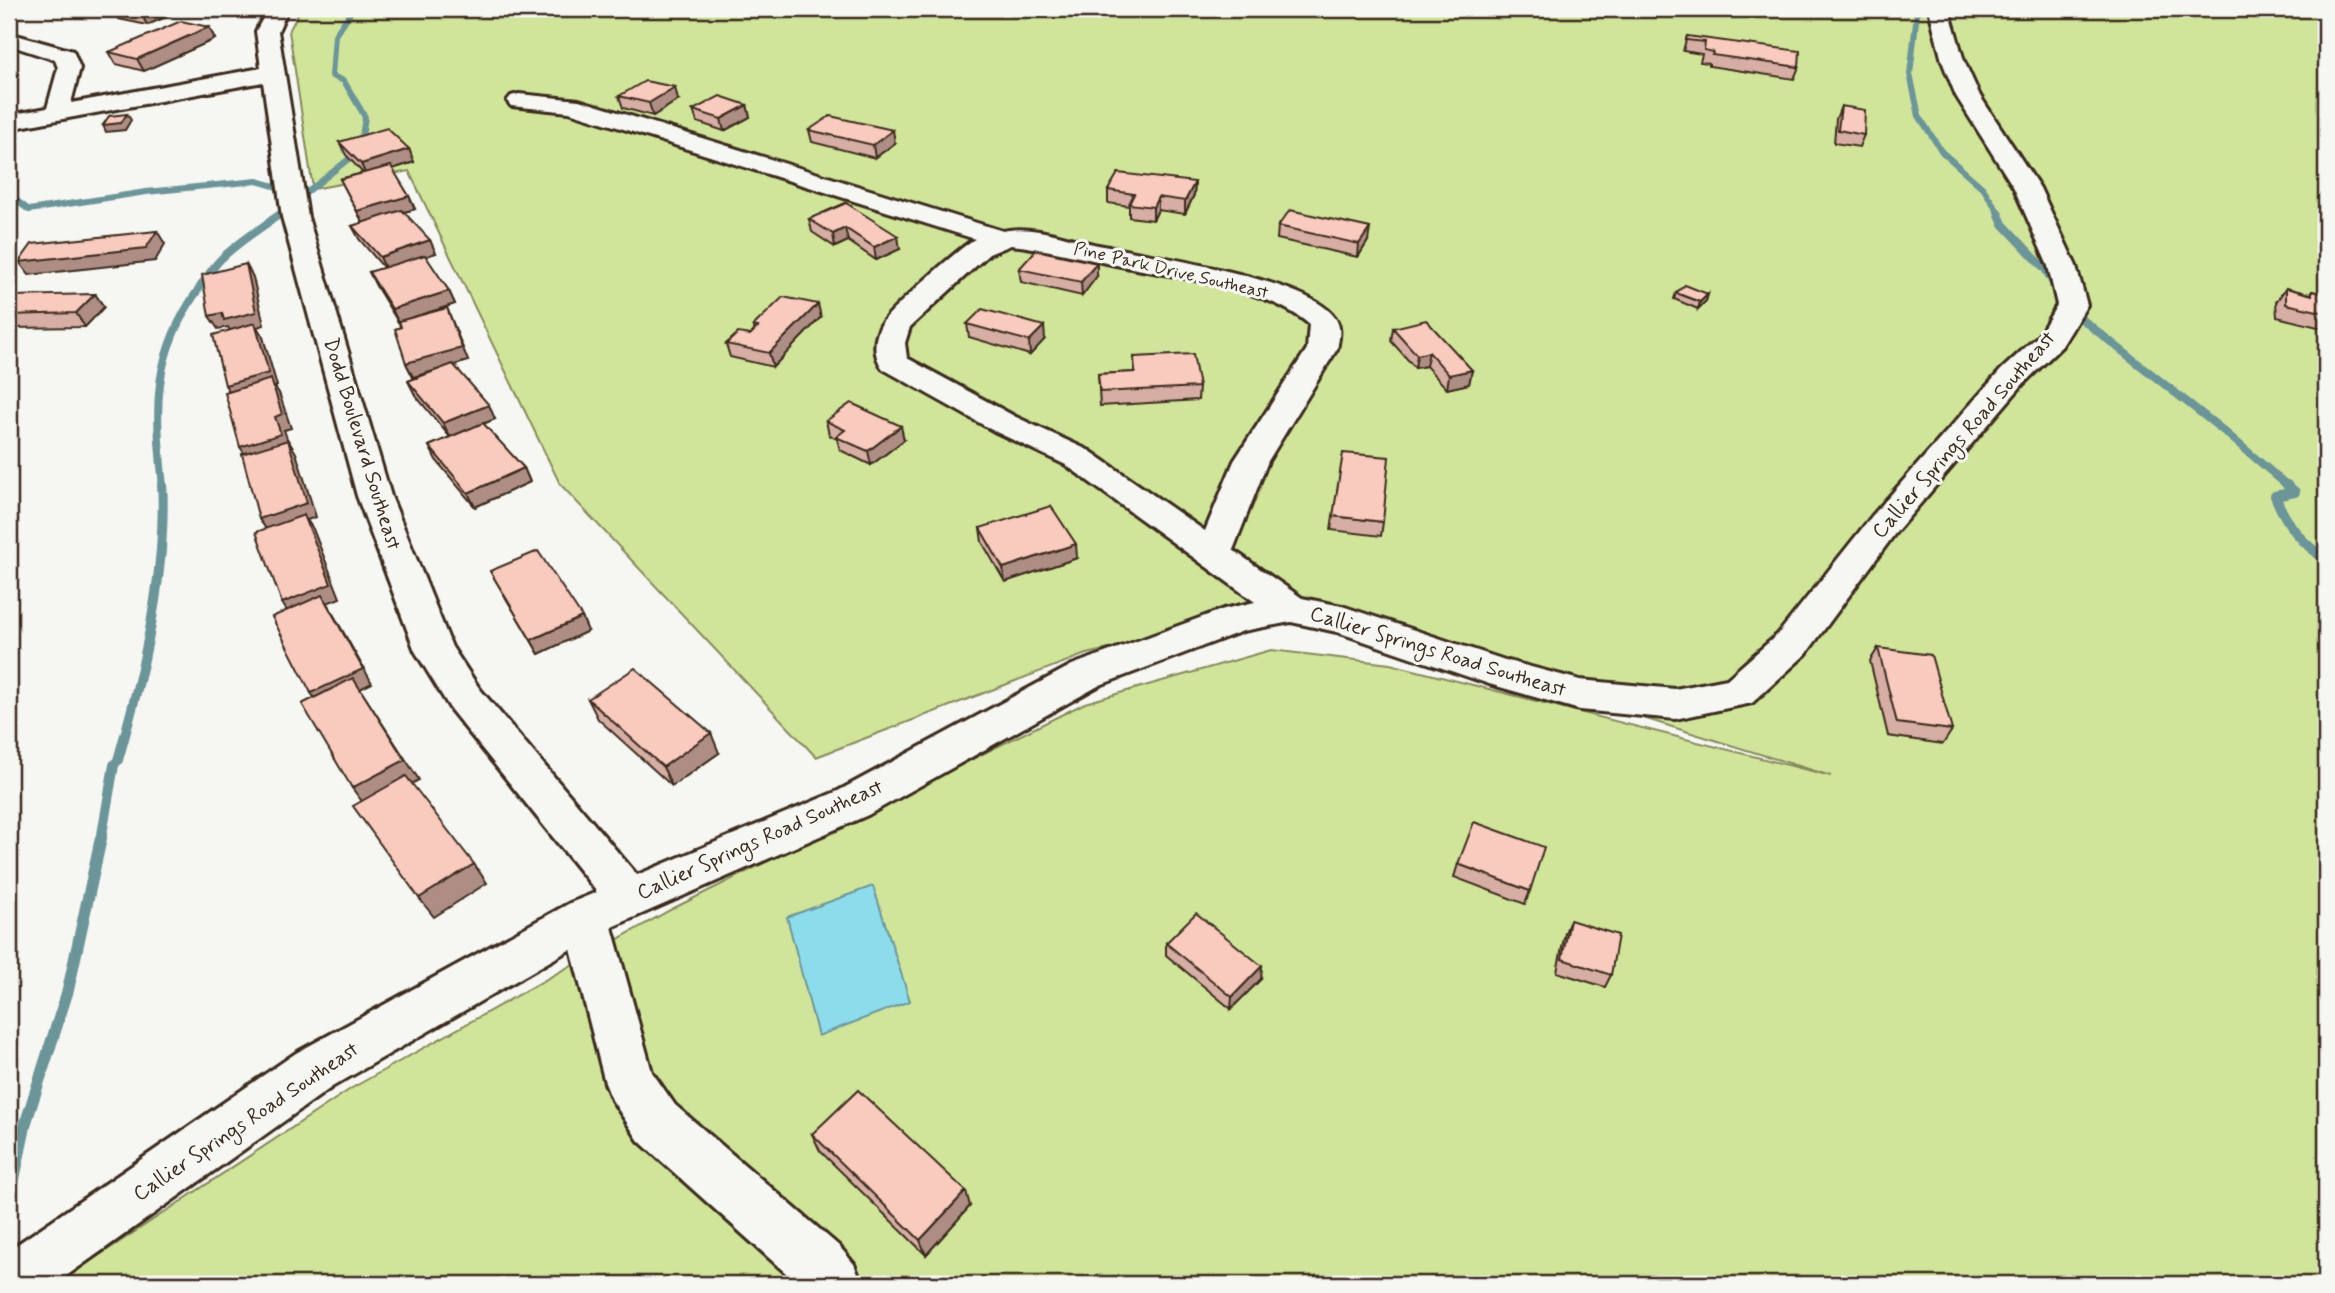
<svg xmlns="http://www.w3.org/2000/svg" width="2335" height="1293" viewBox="0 0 2335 1293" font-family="Mynerve,sans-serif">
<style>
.green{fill:#d0e59a;stroke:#86885c;stroke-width:2}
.water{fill:#8ddceb;stroke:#6c9599;stroke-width:2}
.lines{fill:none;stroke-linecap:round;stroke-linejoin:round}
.stream-far3{stroke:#6c9599;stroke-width:6}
.stream-far2{stroke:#6c9599;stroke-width:8}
.stream-far1{stroke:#6c9599;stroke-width:10}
.stream{stroke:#6c9599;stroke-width:12}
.minor-casing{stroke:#3b2a1e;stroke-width:6}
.minor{fill:#f6f6f2;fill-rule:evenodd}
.wall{fill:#d6aea3;stroke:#3b2a1e;stroke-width:2}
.shaded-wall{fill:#ae8d85;stroke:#3b2a1e;stroke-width:2}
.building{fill:#f9cabe;stroke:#3b2a1e;stroke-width:2}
.labels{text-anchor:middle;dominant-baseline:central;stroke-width:6;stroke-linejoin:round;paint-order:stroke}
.far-street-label{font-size:18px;fill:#3b2a1e;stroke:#f6f6f2}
.street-label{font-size:21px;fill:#3b2a1e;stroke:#f6f6f2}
</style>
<rect width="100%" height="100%" fill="#f6f6f2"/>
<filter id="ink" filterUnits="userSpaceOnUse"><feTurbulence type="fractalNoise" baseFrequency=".0143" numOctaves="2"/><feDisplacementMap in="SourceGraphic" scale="14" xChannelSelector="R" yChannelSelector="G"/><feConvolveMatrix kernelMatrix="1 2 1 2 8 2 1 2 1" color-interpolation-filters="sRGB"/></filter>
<g filter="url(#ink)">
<path class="green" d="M301,9h2025v1275h-2270l296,-196 320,-179 413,-206 186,-53 119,14 441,112 -540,-167 -205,45 -270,103 -256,-273 -151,-313 -96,18 -24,-158z"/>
<path class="water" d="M873,886l37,115 -92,35 -31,-119z"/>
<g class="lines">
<g class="stream-far3">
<path d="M1917,13l-7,61 9,42 23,36 41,36 16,25"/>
<path d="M9,195l20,15 117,-18 111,-11 34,10"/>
<path d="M281,213l79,-63 5,-33 -21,-36 -12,-5 3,-41 18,-26"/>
</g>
<g class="stream-far2">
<path d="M1998,212l5,12 42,45 12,21"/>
<path d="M2069,309l156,123 64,55"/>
<path d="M163,487c-8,-80 -12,-131 37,-200 7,-10 14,-22 23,-30 18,-17 41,-31 60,-45"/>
</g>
<g class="stream-far1">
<path d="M2287,485l8,7 -20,4c11,28 27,47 51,64"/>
<path d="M101,840l13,-75 4,-5c20,-70 37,-138 43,-210 1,-22 3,-43 1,-65"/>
</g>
<path class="stream" d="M9,1202l17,-80 42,-132 33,-152"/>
<g class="minor-casing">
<path id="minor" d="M268,9h20l-10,22 30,186 83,279 61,151 27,41 158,187 201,-84 234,-126 152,-56 31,-7 -189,-137 -72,-34 -111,-62c-10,-14 -10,-30 -1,-46 7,-12 79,-77 93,-84l-406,-127 -58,-6 -4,-5 4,-5 8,-2 60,6 424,131c29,-7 66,8 95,14 51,10 202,33 234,69 10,11 8,21 5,35l-69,112 -35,89 69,48 40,8 166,55 72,19 95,9 52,-10 51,-45 94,-118 129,-146 38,-35 18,-30 -9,-39 -34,-78 -58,-92 -14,-35 -13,-52h20l15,52 16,35 60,92 36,78 11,39 -25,41 -39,38 -127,148 -90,122 -54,49 -77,16 -95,-9 -91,-26 -152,-52 -46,-10 -48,9 -143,54 -232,130 -256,112 40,145 23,33 164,141 15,18 8,20h-64l-159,-143 -27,-41 -7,-17 -34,-134 -239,138 -277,197h-46v-34l287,-197 274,-150 27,-11 -146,-182 -36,-59 -58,-155 -75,-279 -19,-135 -254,47v-14l38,-7 11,-40 -3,-8 -46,-15v-12l64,18 7,17 -9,35 190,-35 -5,-37zM1011,245c37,4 74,14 110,21 59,12 142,20 188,58l-2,25 -73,112 -29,70 -115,-80 -74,-34 -109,-59 -2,-15 5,-16 79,-73z"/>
</g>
<use href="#minor" class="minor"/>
</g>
<g class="wall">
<path d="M68,9h31l-10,4z"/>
<path d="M114,9h71l-38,16 -28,-6z"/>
<path d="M1743,9h21l-1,2z"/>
<path d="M209,27l6,12 -71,32 -28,-7 -7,-12z"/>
<path d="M1687,36l112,31 -5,12 -85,-13v-3l-9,-1 2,-8 -19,-3z"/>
<path d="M619,96l59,4 -25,16 -30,-8z"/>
<path d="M747,105l3,12 -26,14 -27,-9 -4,-12z"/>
<path d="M1841,106l23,29 -5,12 -25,-4 2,-24z"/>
<path d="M809,130l86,13 -20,15 -63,-16z"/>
<path d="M339,142l70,7 5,13 -22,7 17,27 6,13 -11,3 32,41 -11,3 24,35 6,13 -29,10 21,-6 21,53 -14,4 41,54 -12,5 41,44 6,14 -55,25 -39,-47 -7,-14 21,-9 -35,-42 -7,-14 27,-10 -22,6 -7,-14 -7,-41h-1l-22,-36 -7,-14 15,-4 -25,-29 -7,-13 11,-3 -23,-44 23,-6 -17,-18z"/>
<path d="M1195,182l-1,13 -9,19 -27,-4 -5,10 -24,-3v-11l-21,-3v-13z"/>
<path d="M846,203l54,46 -24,11 -28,-19 -13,6 -23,-15 -3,-13z"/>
<path d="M1278,226l90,15 -10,16 -81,-18z"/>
<path d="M1019,269l78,7 -15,20 -61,-14z"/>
<path d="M2286,288l24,6 2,-3 14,3v35l-49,-12 -1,-15z"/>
<path d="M1676,293l32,1 -2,7 -8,8 -24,-10z"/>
<path d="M95,294l9,13 -19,20 -76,1v-28z"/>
<path d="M821,317l-48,50 -43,-10 -4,-13 24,-9 5,-4 -2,-5z"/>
<path d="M967,324l78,15 -15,16 -61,-18z"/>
<path d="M1393,328l79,42 -3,14 -22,5 -21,-23 -11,2 -24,-27z"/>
<path d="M1134,357l65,30 -1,13 -98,6 -2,-32 36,-2z"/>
<path d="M826,421l78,19 -33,25 -31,-15 -3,-11 -8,-4z"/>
<path d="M1333,516l50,6 -2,14 -50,-6z"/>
<path d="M980,528l97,30 -72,24 -23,-40z"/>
<path d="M490,571l98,60 -49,23z"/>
<path d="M1878,648l74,82 -9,14 -55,-8 -18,-75z"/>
<path d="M588,699l131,54 -47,33 -74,-67z"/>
<path d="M1458,864l72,27 -5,13 -71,-27z"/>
<path d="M1570,920l41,55 -6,12 -48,-15 8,-39z"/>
<path d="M1166,943l95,36 -30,30 -65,-54z"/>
<path d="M812,1134l158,72 -44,49 -106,-104z"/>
</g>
<g class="shaded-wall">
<path d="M87,9h12l-10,4z"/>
<path d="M152,9h33l-38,16 -6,-12z"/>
<path d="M209,27l6,12 -71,32 -7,-12z"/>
<path d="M9,74l3,6 -3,9z"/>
<path d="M675,87l3,13 -25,16 -4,-13z"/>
<path d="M747,105l3,12 -26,14 -3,-12z"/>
<path d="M127,114l4,6 -6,10 -19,2 -3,-7z"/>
<path d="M893,130l2,13 -20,15 -2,-13z"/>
<path d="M409,149l5,13 -47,15 -6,-13z"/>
<path d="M1195,182l-1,13 -9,19v-13z"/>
<path d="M409,196l6,13 -52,14 -6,-12z"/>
<path d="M1158,197v13l-5,10v-13z"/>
<path d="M845,228l3,13 -13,6 -2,-13z"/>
<path d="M1370,228l-2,13 -10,16 1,-13z"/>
<path d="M157,231l8,13 -10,17 -126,14 -10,-13z"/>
<path d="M898,236l2,13 -24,11 -2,-13z"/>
<path d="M430,240l6,13 -50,17 -6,-13z"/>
<path d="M1097,263v13l-15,20 -1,-14z"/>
<path d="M246,264l7,13 11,48 -7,2 6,10 14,49 -2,1 4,6 12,35 -7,2 6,17 -41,13 -9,-13 -6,-48 -9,-14 7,-51 -4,-7 -10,2 -9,-13z"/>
<path d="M449,291l6,13 -57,18 -6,-13z"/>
<path d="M95,294l9,13 -19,20 -9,-14z"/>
<path d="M1708,294l-2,7 -8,8 2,-7z"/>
<path d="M818,304l3,13 -48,50 -4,-14z"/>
<path d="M447,308l21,53 -55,16 -7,-14z"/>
<path d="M1044,326l1,13 -15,16 -1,-14z"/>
<path d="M1429,352l-3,14 -11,2 2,-13z"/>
<path d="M1472,370l-3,14 -22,5 2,-14z"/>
<path d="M489,405l6,14 -45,18 -7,-14z"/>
<path d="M901,426l3,14 -33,25 -3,-14z"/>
<path d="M288,440l8,13 20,64 -9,3 6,9 27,69 -13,5 45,80 -12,6 59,91 -52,28 -15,-20 -31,-81 -10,-14 -20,-76 -9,-14 -13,-70 -10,-14z"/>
<path d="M524,468l6,14 -55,25 -7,-14z"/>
<path d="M1076,544l1,14 -72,24 -2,-14z"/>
<path d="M582,617l6,14 -49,23 -8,-14z"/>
<path d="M711,733l8,20 -47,33 -9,-19z"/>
<path d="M474,864l13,19 -53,34 -15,-19z"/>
<path d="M1262,966l-1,13 -30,30 1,-12z"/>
<path d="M966,1191l4,15 -44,49 -6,-15z"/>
</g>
<g class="building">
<path d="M120,9h32l-11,4z"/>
<path d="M181,21l28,6 -72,32 -28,-7z"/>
<path d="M1687,36l113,15 -1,16 -87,-12 1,-3 -9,-2 1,-8 -19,-2z"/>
<path d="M645,81l30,6 -26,16 -30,-7z"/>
<path d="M720,96l27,9 -26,14 -28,-9z"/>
<path d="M1841,106l24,4 -1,25 -26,-5z"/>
<path d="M127,114l-6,9 -18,2 6,-9z"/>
<path d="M830,116l63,14 -20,15 -64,-15z"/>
<path d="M387,128l22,21 -48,15 -22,-22z"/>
<path d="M391,166l18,30 -52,15 -17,-32z"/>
<path d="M1118,173l77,9 -10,19 -27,-4 -5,10 -24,-3 5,-10 -26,-4z"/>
<path d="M846,203l52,33 -24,11 -29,-19 -12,6 -24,-15z"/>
<path d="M402,210l28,30 -50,17 -28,-31z"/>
<path d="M1290,210l80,18 -11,16 -81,-18z"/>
<path d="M157,231l-11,17 -127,14 13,-18z"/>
<path d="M1036,250l61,13 -16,19 -62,-13z"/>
<path d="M425,255l24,36 -57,18 -23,-37z"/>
<path d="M246,264l10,48 -32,8 -2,-7 -13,3 -7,-41z"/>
<path d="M1685,285l23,9 -8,8 -24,-9z"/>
<path d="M2286,288l26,7v-4l14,3v19l-40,-9z"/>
<path d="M95,294l-19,19 -67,2v-15l4,-4z"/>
<path d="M783,297l35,7 -49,49 -43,-9 12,-11 12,2 8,-8 -5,-1z"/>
<path d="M447,308l15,40 -56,15 -11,-34 6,-2 -2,-6z"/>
<path d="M982,309l62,17 -15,15 -62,-17z"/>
<path d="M1426,320l46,50 -23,5 -20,-23 -12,3 -24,-27z"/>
<path d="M255,323l14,50 -44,12 -12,-50z"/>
<path d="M1193,354l6,33 -99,5 -2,-18 37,-2 -1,-15z"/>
<path d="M453,364l36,41 -46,18 -35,-42z"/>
<path d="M271,379l11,35 -7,3 6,17 -41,13 -15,-54z"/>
<path d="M851,403l50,23 -33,25 -32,-14 9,-7 -19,-9z"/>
<path d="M483,423l41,45 -56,25 -39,-47z"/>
<path d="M288,440l19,63 -48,16 -17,-65z"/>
<path d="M1343,453l46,4 -6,65 -50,-6z"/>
<path d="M1051,506l25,38 -73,24 -23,-40z"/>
<path d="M304,515l27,69 -49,19 -26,-71z"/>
<path d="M538,551l44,66 -51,23 -41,-69z"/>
<path d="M322,595l41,74 -52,24 -39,-76z"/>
<path d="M1878,648l53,7 21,75 -55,-7z"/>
<path d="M635,668l76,65 -48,34 -75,-68z"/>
<path d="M353,678l52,82 -53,28 -50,-84z"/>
<path d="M406,776l68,88 -55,34 -66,-92z"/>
<path d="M1474,822l70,25 -14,44 -72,-27z"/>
<path d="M1196,913l66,53 -30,31 -66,-54z"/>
<path d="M1570,920l48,15 -7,40 -49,-16z"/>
<path d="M858,1090l108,101 -46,49 -108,-106z"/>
</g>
</g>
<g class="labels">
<g class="far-street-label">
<text transform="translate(1171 271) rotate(13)">Pine Park Drive Southeast</text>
</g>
<g class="street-label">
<text transform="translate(1964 435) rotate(-49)">Callier Springs Road Southeast</text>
<text transform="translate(362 444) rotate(73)">Dodd Boulevard Southeast</text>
<text transform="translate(1438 652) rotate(17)">Callier Springs Road Southeast</text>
<text transform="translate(760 840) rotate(-24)">Callier Springs Road Southeast</text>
<text transform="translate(246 1122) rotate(-34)">Callier Springs Road Southeast</text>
</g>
</g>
<rect width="2335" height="1293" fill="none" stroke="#f6f6f2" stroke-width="35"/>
<rect x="18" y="18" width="2300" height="1258" fill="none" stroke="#3b2a1e" stroke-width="2.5" filter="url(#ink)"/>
</svg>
